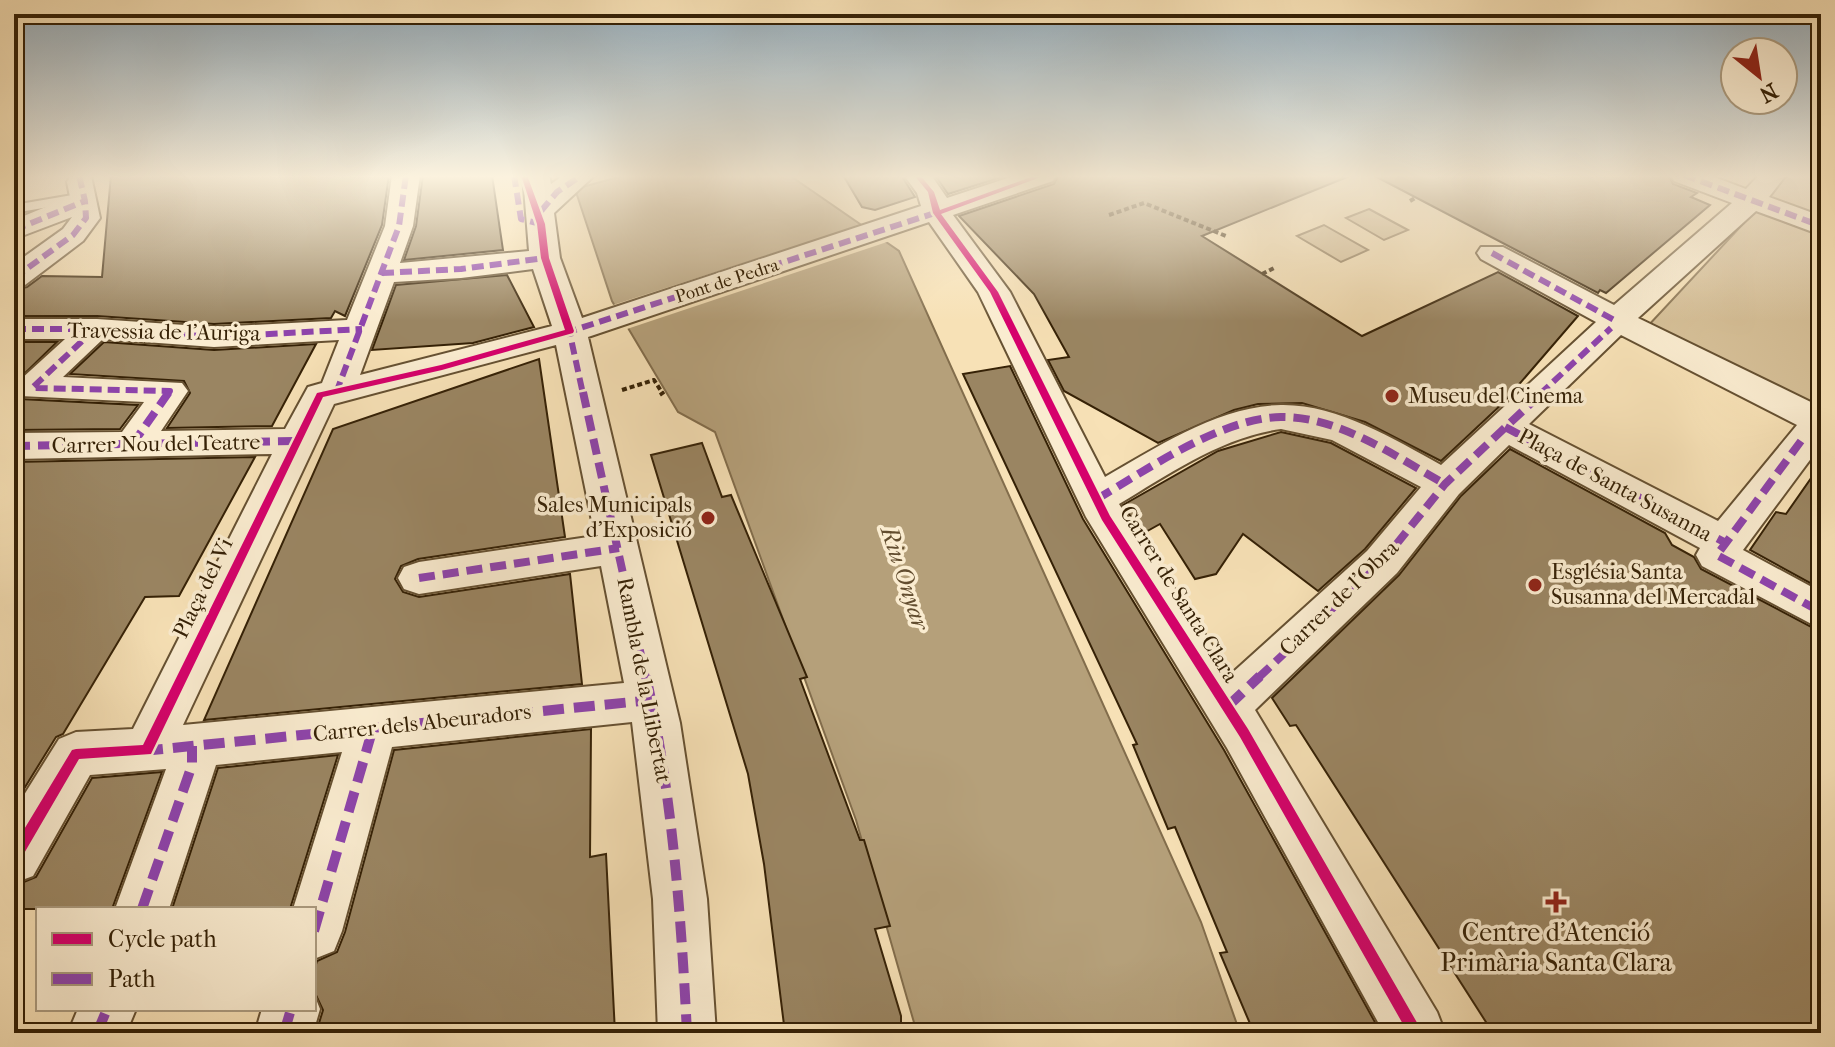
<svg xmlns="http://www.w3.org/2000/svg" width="1835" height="1047" viewBox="0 0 1835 1047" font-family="'IM FELL French Canon',serif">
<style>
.green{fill:#d6c098;stroke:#86704f;stroke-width:2}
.water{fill:#b5a07a;stroke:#826d4c;stroke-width:2}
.pier{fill:#f7e1b6}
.building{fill:#9a8562;stroke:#352106;stroke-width:2}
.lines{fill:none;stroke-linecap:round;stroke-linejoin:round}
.lane-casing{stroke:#665132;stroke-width:4}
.street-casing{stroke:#665132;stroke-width:4}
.path-far1{stroke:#352106;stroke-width:4;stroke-dasharray:5 3;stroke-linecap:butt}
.path{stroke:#352106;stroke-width:5;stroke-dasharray:6 4;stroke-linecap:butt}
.lane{fill:#faecd0;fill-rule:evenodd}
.street{fill:#faecd0;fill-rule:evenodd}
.quiet-far2{stroke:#8e44ad;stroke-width:6;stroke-dasharray:12 6;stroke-linecap:butt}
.quiet-far1{stroke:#8e44ad;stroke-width:8;stroke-dasharray:16 8;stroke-linecap:butt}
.quiet{stroke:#8e44ad;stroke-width:10;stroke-dasharray:21 10;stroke-linecap:butt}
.cycleway-casing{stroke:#faecd0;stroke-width:5}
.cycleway{fill:#d6006c;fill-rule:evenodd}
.poi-dot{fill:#8f2418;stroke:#faecd0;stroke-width:3}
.labels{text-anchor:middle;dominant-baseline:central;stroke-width:7;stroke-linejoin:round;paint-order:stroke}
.far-street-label{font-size:18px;fill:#352106;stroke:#faecd0}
.street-label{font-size:22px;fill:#352106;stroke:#faecd0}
.poi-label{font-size:22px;fill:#352106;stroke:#faecd0;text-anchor:start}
.water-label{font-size:24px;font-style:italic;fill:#624d2f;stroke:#faecd0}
.near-poi-label{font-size:26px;fill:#352106;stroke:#faecd0}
</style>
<rect width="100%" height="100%" fill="#f7e1b6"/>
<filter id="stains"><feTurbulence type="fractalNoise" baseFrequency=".0025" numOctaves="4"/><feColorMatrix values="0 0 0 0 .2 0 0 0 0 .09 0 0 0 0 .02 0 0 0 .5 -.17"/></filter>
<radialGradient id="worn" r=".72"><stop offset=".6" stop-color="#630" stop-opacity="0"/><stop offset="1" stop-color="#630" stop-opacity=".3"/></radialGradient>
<g class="green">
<path d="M1785,175h36v238l-175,-85 124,-133z"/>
<path d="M1369,209l39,21 -24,10 -38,-22z"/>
<path d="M1324,225l44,25 -27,12 -44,-26z"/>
</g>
<path class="water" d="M626,175h163l110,76 302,671 39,111h-323l-61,-213 -141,-388 -37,-20 -66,-111 -37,-112z"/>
<path class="pier" d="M864,224l26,17 -266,89 -14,-24z"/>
<g class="building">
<path d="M111,175h278l-7,50 -37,91 -10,-5 -4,7 -117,6 -117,-8h-83v-26l13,-3 15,-11 60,1z"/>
<path d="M423,175h69l11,75 -99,10 12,-34z"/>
<path d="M843,175h58l14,22 -40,13 -13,-3z"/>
<path d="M935,175h73l-60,19z"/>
<path d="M1059,175h293l-150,61 160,100 136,-64 80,44 -75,87 -62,58 -76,-39 -63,-19 -44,1 -24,6 -76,33 -94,-52 -16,-31 21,-3 -35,-63 -75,-78 95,-32z"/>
<path d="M1373,175h295l5,9 24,9 -6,4 19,8 -104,88 -6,-3 -2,3z"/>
<path d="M507,275l27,52 -61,16 -101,7 24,-65z"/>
<path d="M14,342h43l-43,42z"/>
<path d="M104,342l110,8 102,-6 -44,82 -105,2 23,-35 -6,-12 -114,-7z"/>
<path d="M539,359l26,178 -147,22 -17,7 -6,13 8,13 16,5 151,-23 12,110 -378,36 129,-291z"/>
<path d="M1010,366l73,153 141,231 157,283h-127l-34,-80 7,-1 -52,-125 -7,2 -35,-84 4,-1 -174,-370z"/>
<path d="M14,392l6,7 118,6 -18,24 -106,1z"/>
<path d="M1281,432l50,11 85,45 -51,61 -47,42 -75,-57 -27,40 -21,5 -35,-55 -18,10 -19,-29 95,-54z"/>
<path d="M702,443l20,54 9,-2 76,182 -7,2 60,161h4l26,86 -15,3 26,87v17h-116l-21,-169 -16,-90 -97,-319z"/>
<path d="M1510,449l155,84 7,12 22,12 7,12 120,63v401h-328l-197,-308 -6,1 -18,-28 127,-123 62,-79z"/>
<path d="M255,457l-76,139 -34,1 -82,137 -7,3 -42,68v-343z"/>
<path d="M1821,464v125l-71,-39 26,-38 10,2z"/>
<path d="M591,729l-1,128 16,-3 9,179h-299l7,-23 -9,-19v-20l3,-10 20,-9 8,-20 49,-182z"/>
<path d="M338,755l-48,154h-118l46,-141z"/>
<path d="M162,772l-50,137h-98v-23l22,-9 56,-99z"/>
</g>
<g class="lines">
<g class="lane-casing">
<g id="lane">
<path d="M1813,175h8v23l-7,-4z"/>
<path d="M84,193l7,4 -2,3 -75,13v-8z"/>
</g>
</g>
<g class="street-casing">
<g id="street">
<path d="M392,175h28l-7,51 -13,37 129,-12 -6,-76h26l2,9 13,-9h31l-41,38 6,45 22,60 339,-112 -4,-13 -13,-18h27l16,23 70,-23h39l-3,6 -100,34 57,77 95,185c52,-30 114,-71 176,-72 56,-1 113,34 160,60l155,-143 -115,-63 -4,-6 4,-6h22l111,58 118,-102 -58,-22 -3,-6h38l37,14 13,-14h27l-17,22 52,19v19l-65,-24 -118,107 183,89v38l-78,105 78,42v37l-119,-63 -6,-11 4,-7 -191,-103 -50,49 -62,79 -142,137 182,302 8,21h-61l-157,-285 -141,-231 -108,-225 -49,-70 -341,115 92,386 27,176 9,134h-58l-5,-134 -21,-177 -240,25 -50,184 -8,20 -20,8v-50h-21l49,-157 -126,13 -47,144h-54l51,-140 -76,6 -57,101 -19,7v-72l45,-72 17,-7 57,-3 139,-275 -258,5v-26l108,-1 22,-30 -124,-6 -5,-8 5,-8 45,-41h-51v-20h83l117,8 133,-7 38,-94zM533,269l19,57 -192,49 34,-93 67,-4zM1621,335l176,90 -79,96 -189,-97zM103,339l111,8 125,-7 -17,43 -14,4 -23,42 -124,2 27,-40 -6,-8 -119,-6zM556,345l39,191 -176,26 -15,5 -6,11 6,11 15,5 182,-28 23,117 -441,42 151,-321zM1281,429l51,11 89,47 -54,64 -136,123 -112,-170c50,-30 103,-67 162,-75z"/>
<path d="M71,176h20l9,42 -17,23 -58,44 -11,2v-23l49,-35 9,-12 -58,22v-19l56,-23 -3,-15z"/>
<path d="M314,994l6,15 -7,24h-58l7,-24h52z"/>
<path d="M78,1009h58l-10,24h-58z"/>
</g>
</g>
<g class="path-far1">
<path d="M1410,201l5,-3"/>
<path d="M1109,215l35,-12 82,33"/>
<path d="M1262,274l14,-7"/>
<path d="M622,390l32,-10 9,14"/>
</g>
<path class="path" d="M661,392l2,3"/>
<use href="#lane" class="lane"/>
<use href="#street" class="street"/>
<g class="quiet-far2">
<path d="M514,175l7,44 20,5"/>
<path d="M1684,175l137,51"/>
<path d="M541,211l16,-19 25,-17"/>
<path d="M14,230l71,-29 -6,-26"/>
<path d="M1492,253l124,68"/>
<path d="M382,273l79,-4 84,-11"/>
<path d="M14,278l59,-43 13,-17 -1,-17"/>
<path d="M568,325l15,69"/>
<path d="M14,329h83l117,8 148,-8"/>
<path d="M95,329l-63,59 138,3 -2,3"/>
<path d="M565,333l376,-122"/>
<path d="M336,393l63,-167 7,-51"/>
<path d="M1540,394l71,-66"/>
</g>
<g class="quiet-far1">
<path d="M583,392l63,286"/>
<path d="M1505,427l221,116"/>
<path d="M1801,441l-84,114 104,57"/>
<path d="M132,445l37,-53"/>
<path d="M14,446l284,-5"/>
<path d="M1097,499c51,-30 124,-81 184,-82 58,-1 115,40 164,67"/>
<path d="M419,578l200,-30"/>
<path d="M1258,678l124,-116 63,-78 98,-92"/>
</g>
<g class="quiet">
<path d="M646,676c26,118 35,237 41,357"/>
<path d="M1227,707l33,-31"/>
<path d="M142,751l510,-51"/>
<path d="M142,909l50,-144v-19"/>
<path d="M314,931l59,-203"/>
<path d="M97,1033l10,-24"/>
<path d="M284,1033l7,-24"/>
</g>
<g class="cycleway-casing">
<g id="cycleway">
<path d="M521,175h6l18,49 4,34 25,73 -1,2 -131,37 -119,27 -172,357 -72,5 -60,103 -5,2v-18l58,-96 4,-1 67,-4 174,-352 124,-28 124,-35 -24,-72 -4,-34z"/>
<path d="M914,175h6l14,17 6,18 97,-35h9l-105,39 57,78 112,224 138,213 175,304h-15l-168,-296 -138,-217 -112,-228 -57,-79 -5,-21z"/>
</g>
</g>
<use href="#cycleway" class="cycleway"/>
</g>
<linearGradient id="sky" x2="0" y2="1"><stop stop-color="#93acbc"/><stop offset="0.55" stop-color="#fbf2de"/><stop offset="1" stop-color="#fbf2de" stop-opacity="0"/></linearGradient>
<rect width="1835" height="321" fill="url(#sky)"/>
<g class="poi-dot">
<circle cx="1392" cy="396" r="8"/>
<circle cx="708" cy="518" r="8"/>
<circle cx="1535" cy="585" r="8"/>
<path d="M1552 890h8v8h8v8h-8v8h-8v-8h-8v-8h8z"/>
</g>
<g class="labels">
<g class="far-street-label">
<text transform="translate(727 281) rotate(-18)">Pont de Pedra</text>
</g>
<g class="street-label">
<text transform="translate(164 332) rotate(1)">Travessia de l'Auriga</text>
<text transform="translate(156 444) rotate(-1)">Carrer Nou del Teatre</text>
<text transform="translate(1615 485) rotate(28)">Plaça de Santa Susanna</text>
<text transform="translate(203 588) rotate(-64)">Plaça del Vi</text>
<text transform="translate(1179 594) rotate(58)">Carrer de Santa Clara</text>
<text transform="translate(1339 598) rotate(-44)">Carrer de l'Obra</text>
<text transform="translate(644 680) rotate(79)">Rambla de la Llibertat</text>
<text transform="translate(422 723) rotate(-6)">Carrer dels Abeuradors</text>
</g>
<g class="poi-label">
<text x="1408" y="396">Museu del Cinema</text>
<text x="692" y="505" text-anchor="end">Sales Municipals<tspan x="692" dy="25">d'Exposició</tspan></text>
<text x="1551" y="572">Església Santa<tspan x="1551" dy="25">Susanna del Mercadal</tspan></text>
</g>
<g class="water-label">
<text transform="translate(905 578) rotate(72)">Riu Onyar</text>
</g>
<g class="near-poi-label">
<text x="1556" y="932">Centre d'Atenció<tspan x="1556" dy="30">Primària Santa Clara</tspan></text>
</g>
</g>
<rect width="1835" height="1047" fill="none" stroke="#f7e1b6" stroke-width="48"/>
<rect x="16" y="16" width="1803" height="1015" fill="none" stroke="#352106" stroke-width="4"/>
<rect x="24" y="24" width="1787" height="999" fill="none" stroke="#352106" stroke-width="2"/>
<rect x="36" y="907" width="280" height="104" fill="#faecd0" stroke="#ab9b7f" stroke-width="2"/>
<rect x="52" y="933" width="40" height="12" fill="#d6006c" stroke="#ab9b7f" stroke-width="2"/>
<text x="108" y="947" font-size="24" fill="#352106">Cycle path</text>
<rect x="52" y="973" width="40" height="12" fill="#8e44ad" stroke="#ab9b7f" stroke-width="2"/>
<text x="108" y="987" font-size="24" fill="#352106">Path</text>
<g transform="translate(1759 76) rotate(150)"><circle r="38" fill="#faecd0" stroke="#ab9b7f" stroke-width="2"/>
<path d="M0-6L14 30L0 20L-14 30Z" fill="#8f2418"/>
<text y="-12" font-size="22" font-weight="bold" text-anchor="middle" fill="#352106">N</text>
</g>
<rect width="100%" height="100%" filter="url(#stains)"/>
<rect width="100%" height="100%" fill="url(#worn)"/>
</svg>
